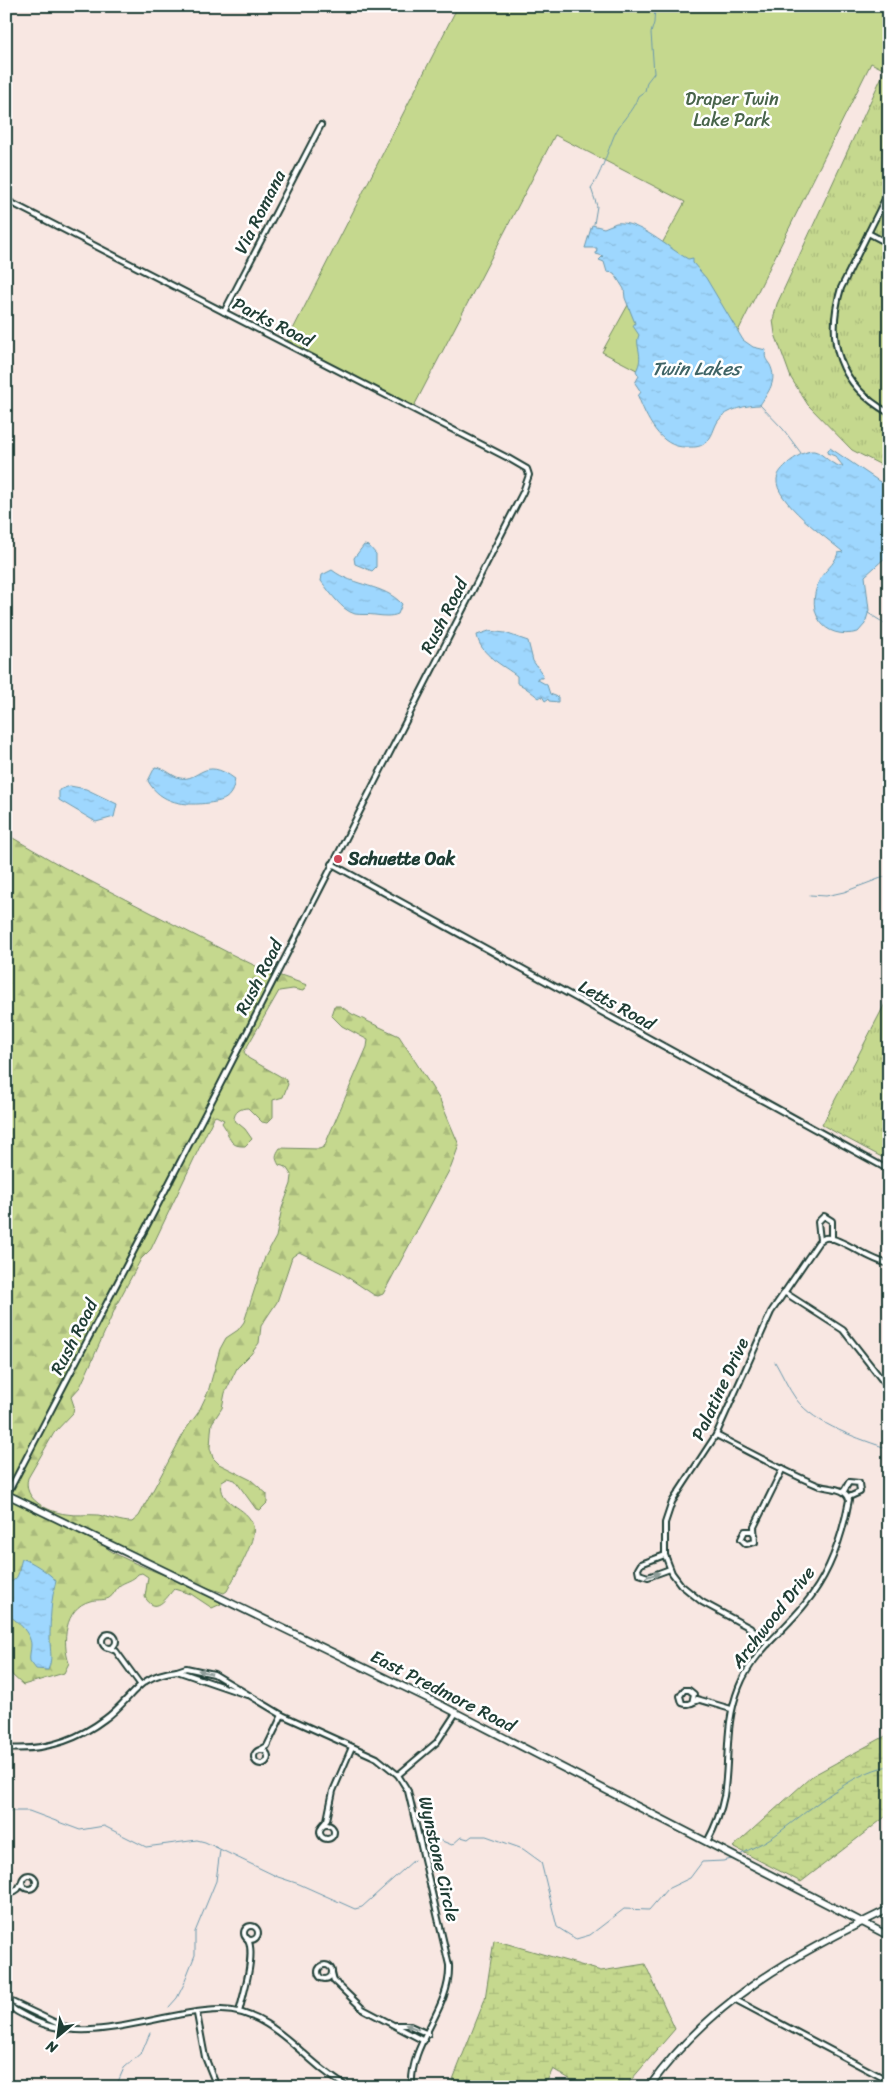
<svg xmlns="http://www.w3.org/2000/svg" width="895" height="2093" viewBox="0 0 895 2093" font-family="Sriracha,sans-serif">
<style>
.grass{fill:url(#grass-tufts);stroke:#728a61}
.forest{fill:url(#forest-firs);stroke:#728a61}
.wetland{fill:url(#wetland-marsh);stroke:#728a61}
.park{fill:#c5d88e;stroke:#728a61}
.water{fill:url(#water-ripples);stroke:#6b99ad}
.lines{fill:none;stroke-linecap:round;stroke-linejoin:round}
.stream{stroke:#6b99ad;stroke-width:1}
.street-casing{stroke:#1f3d34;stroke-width:8}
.secondary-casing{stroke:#1f3d34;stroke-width:9}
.street{stroke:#fff;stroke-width:4}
.secondary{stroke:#fff;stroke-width:5.5}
.oneway{fill:#8f9e9a}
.poi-dot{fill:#d1495b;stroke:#fff;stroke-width:2}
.labels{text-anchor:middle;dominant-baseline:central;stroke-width:5;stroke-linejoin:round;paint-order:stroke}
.park-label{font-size:18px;fill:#48644a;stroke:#fff}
.street-label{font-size:18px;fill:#1f3d34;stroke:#fff}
.poi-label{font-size:18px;font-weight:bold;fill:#1f3d34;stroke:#fff;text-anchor:start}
.water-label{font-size:19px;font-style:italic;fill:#3f6466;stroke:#fff}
</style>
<defs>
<pattern id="grass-tufts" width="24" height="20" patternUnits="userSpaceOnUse" patternTransform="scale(1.25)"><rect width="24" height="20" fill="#c5d88e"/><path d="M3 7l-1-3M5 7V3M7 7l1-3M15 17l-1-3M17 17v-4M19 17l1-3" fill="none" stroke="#a9ba7b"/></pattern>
<pattern id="forest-firs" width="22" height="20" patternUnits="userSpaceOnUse" patternTransform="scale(1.25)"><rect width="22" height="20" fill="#c5d88e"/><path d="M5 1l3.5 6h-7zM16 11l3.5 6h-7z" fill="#a9ba7b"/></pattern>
<pattern id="wetland-marsh" width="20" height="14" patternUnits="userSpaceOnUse" patternTransform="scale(1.25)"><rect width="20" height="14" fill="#c5d88e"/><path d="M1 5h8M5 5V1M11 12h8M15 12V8" fill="none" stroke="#a9ba7b"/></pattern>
<pattern id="water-ripples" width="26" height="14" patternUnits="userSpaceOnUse" patternTransform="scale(1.25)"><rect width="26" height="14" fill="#9ed7fe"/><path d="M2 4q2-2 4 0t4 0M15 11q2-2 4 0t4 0" fill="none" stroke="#88b9da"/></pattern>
</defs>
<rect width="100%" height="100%" fill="#f8e7e2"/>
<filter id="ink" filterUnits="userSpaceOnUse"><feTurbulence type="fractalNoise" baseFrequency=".02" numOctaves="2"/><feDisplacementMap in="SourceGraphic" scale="10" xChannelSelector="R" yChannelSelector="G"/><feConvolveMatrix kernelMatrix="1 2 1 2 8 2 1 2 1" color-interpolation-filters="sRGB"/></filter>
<g filter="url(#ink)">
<g class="grass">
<path d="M889,61v408l-37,-19 -44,-45 -17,-27 -16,-44 -2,-14 4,-16z"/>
<path d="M889,996v165l-67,-36z"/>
</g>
<path class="forest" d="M6,834l57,33 168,87 35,17 41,14 -4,6 -10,-2 -14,2 -35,61 4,6 37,21 3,5 -5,13 -10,3v17l-6,6 -5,-1 -14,-14c-8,0 -14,4 -14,12l11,9 7,10 -7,7c-18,1 -14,-11 -23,-23l2,-3 -8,-4 -2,1 -63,132 -10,10 -23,43 -31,70 -7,15 -9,10 3,9 -1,7 -19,20 -26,45c-6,21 20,34 38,36 10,2 21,0 32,1 12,2 22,7 34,7l7,-6 47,-87 12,-16 10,-21 12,-43 6,-11 12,-8 6,-8 21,-65 11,-20 6,-29 9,-24 1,-8 -6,-9 -7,-2c-4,-7 -4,-10 1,-17l39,1 5,-2 43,-100 1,-7 -26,-14 -11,-11 3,-9h6l12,8 47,22 41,64 19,45 -8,22 -68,127 -5,2 -4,-1 -34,-23 -41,-20 -7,5 -15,45 -16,24 -2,17 -8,11 -14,14 -12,25 -3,15 -10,15 -1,9 -1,16 3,10 6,6 32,16 16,14v9l-7,7 -4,-1 -21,-29 -8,-2 -5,3c-5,25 26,24 31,45 4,15 -19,51 -26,65l-3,2c-40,-12 -77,-34 -113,-51l-7,-2 -2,4c16,17 79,35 103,49 6,3 12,6 16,11l-9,4 -21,-14 -17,-5c-8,9 -18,27 -29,8l3,-20 -6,-4 -4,1c-5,7 -13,7 -19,12 -4,4 -5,9 -10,12 -6,3 -13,1 -19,3 -26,7 -28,42 -21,62l-5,10 -41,12 -11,-10 -6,-18z"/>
<g class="wetland">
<path d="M889,1734v80l-88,68 -68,-35 79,-71z"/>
<path d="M494,1940l107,31 44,-7 30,65 -50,58h-42l-30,-18 -9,18h-85l-7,-5 33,-83z"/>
</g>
<path class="park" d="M458,6h431v55l-4,9 -14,-7 -169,341 -100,-52 83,-150 -130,-67 -142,273 -127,-65z"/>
<g class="water">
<path d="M616,223c22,-3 52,25 72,36l5,-1v5l13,15 37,62 10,7 13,3c-2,8 0,9 4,15 8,16 -2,27 -10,40 -12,0 -34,4 -42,16 -5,8 -5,16 -13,22 -6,5 -12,4 -19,4 -26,1 -40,-30 -48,-51l3,-4 -6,-9 4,-7 -3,-5c9,-16 -2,-25 3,-36l-6,-9 2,-3 -10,-25 -1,-9 -10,-16 -7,-1 -3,-10 -5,-2 4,-4 -7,-2 1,-6h-12l7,-23 12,3z"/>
<path d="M830,448l59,40v52l-3,17 -21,19 4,34 -4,14 -7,8c-35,9 -53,-20 -39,-51 5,-11 15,-15 19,-28l5,-1c-16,-14 -69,-51 -66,-73 1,-7 6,-11 11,-16 6,-5 18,-13 26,-12 10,2 17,16 29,15l-8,-10 -8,-3z"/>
<path d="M364,545l5,1 7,8v13l-4,4 -17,-7 -1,-6z"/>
<path d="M332,570c22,17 52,14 70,34l-4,10c-7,3 -15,2 -23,1 -6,-1 -14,0 -20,-1 -14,-4 -25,-22 -34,-33l1,-6z"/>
<path d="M489,631l16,2 23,8 5,20 10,14 -1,3h-5l1,2 9,5 3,9 8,3v5l-9,-1 -1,-2 -3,2 -3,-5 -3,2c-7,-5 -13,-11 -22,-15v-7c-14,-11 -37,-21 -40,-41z"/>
<path d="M155,767c11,1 16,9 25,11 20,4 23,-23 55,1 -1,5 -2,12 -5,15 -4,7 -14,8 -21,9 -24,3 -48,1 -61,-22z"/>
<path d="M70,786l16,3 31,15 -3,13 -18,5 -37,-22v-10z"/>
<path d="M22,1559c7,0 30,16 34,22 -5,18 -6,39 -6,59 0,12 3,18 -2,30l-12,-1 -6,-8c-1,-6 1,-10 1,-16 0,-12 -15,-26 -25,-31v-32c15,0 12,-13 16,-23z"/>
</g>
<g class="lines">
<g class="stream">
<path d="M594,224l3,-18 -6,-18c9,-11 17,-38 23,-52 6,-15 19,-24 24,-40l7,-5 2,-9 7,-9 -3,-40 3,-10 1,-17"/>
<path d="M760,405l23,24 18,24"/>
<path d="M868,613l21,13"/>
<path d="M810,895l16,1 18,-4 45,-17"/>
<path d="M775,1362c7,12 13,26 21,37 19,26 64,40 93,50"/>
<path d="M6,1811h23l51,19 24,-4 42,21 51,-7 8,2 73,35 21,7 56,25 7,-2 52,-47"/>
<path d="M430,1847l7,-8 15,6 9,-8 7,2 4,-3h14l37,13 18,13 16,65 19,12 14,-4 34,-26 25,1 18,-21 23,-11 12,-16 21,-1 9,-2"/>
<path d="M740,1855c11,-7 24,-12 34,-19 31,-22 77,-64 115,-70"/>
<path d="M185,1980l10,-25v-23l21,-51 4,-31"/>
<path d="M169,2007l8,-9 8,-16"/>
<path d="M111,2087l6,-3 7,-16 18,-16 8,-19"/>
</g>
<g class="street-casing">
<g id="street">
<path d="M889,191l-48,97c-16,53 -2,97 48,125"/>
<path d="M6,200l502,258 19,11 2,6 -6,17 -304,595 -212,408"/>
<path d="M868,233l21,11"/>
<path d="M224,312l97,-187"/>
<path d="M332,864l557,306"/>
<path d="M820,1240l-2,-18 6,-6 8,5v18"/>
<path d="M784,1292l59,38 46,59"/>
<path d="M844,1491l5,-9 10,1 1,9 -11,5"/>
<path d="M755,1535l-3,-4h-7l-4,8 5,5 9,-2 -1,-15 29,-59"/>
<path d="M665,1555l-24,9 -3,5 1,5 9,3 22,-8"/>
<circle cx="109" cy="1641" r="7"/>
<path d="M768,1644l-18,-16 -48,-26 -21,-17 -9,-12 -7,-18v-32l7,-21 44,-67 55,-123 47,-69c3,-3 6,-6 11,-5 14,1 39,22 60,26"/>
<path d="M109,1648l7,3 24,33"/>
<path d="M247,1695l-70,-24 9,-3 28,6 68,41 95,43 21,17 10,16 41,174c2,45 -40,77 -37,122"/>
<path d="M697,1699l34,10"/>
<path d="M692,1703l2,-9 -5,-4h-5l-4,6 2,7c7,3 11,-1 17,-3"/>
<path d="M6,1748c36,3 70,-7 99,-29 29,-21 30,-43 72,-48"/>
<circle cx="261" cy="1757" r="7"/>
<path d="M260,1750l7,-4 15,-31"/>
<path d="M398,1775l39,-33 19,-29"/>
<circle cx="327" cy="1832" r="7"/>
<path d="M322,1826l5,-6 6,-29 19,-44"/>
<path d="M707,1842c8,-15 14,-30 17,-46 6,-39 0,-71 15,-109 13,-34 44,-55 66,-83 25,-30 37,-66 44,-104 -2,-13 -22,-11 -32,-15 -34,-14 -68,-33 -101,-50"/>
<circle cx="29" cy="1882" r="7"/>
<path d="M6,1897l12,-8 4,-7"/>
<circle cx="251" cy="1933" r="7"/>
<circle cx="325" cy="1972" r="7"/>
<path d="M332,1973l2,8 29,28 61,32"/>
<path d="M6,1999l63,30"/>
<path d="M734,1999l155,82"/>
<path d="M6,2001c5,8 13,12 21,16 61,33 129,-6 194,-7 53,0 84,54 127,77"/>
<path d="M239,2012c4,-16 18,-61 8,-74"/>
<path d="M197,2014l8,43 12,30"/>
<path d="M396,2025h12l20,9"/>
</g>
</g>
<g class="secondary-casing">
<g id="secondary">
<path d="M6,1494l433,210 450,232"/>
<path d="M649,2087c63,-88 145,-132 240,-178"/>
</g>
</g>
<use href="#street" class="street"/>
<use href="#secondary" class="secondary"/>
</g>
<defs><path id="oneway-solid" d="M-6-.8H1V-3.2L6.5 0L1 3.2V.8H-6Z" transform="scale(1.25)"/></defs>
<g class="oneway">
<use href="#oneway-solid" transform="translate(653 1575) rotate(-18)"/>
<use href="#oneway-solid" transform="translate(205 1672) rotate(-166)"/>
<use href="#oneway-solid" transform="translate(412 2027) rotate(-160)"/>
</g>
</g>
<circle class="poi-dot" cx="338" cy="859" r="5"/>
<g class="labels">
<g class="park-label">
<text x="732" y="99">Draper Twin<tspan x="732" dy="21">Lake Park</tspan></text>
</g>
<g class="street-label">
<text transform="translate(260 212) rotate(-63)">Via Romana</text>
<text transform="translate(273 322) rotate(27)">Parks Road</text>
<text transform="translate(444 616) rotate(-63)">Rush Road</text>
<text transform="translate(259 977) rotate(-63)">Rush Road</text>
<text transform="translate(617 1005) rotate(29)">Letts Road</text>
<text transform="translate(74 1337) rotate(-63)">Rush Road</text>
<text transform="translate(720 1389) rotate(-65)">Palatine Drive</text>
<text transform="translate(773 1617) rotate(-52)">Archwood Drive</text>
<text transform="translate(443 1691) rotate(27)">East Predmore Road</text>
<text transform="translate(439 1859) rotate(77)">Wynstone Circle</text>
</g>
<g class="poi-label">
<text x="348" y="859">Schuette Oak</text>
</g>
<g class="water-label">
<text x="696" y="368">Twin Lakes</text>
</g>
</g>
<rect width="895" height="2093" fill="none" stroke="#fff" stroke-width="25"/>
<rect x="12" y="12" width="870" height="2068" fill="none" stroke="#1f3d34" stroke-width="2" filter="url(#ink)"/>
<g transform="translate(58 2036) rotate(209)" stroke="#ffffff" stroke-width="4" paint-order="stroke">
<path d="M0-4L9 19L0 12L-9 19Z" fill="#1f3d34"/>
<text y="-8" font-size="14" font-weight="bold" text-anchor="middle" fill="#1f3d34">N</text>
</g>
</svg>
